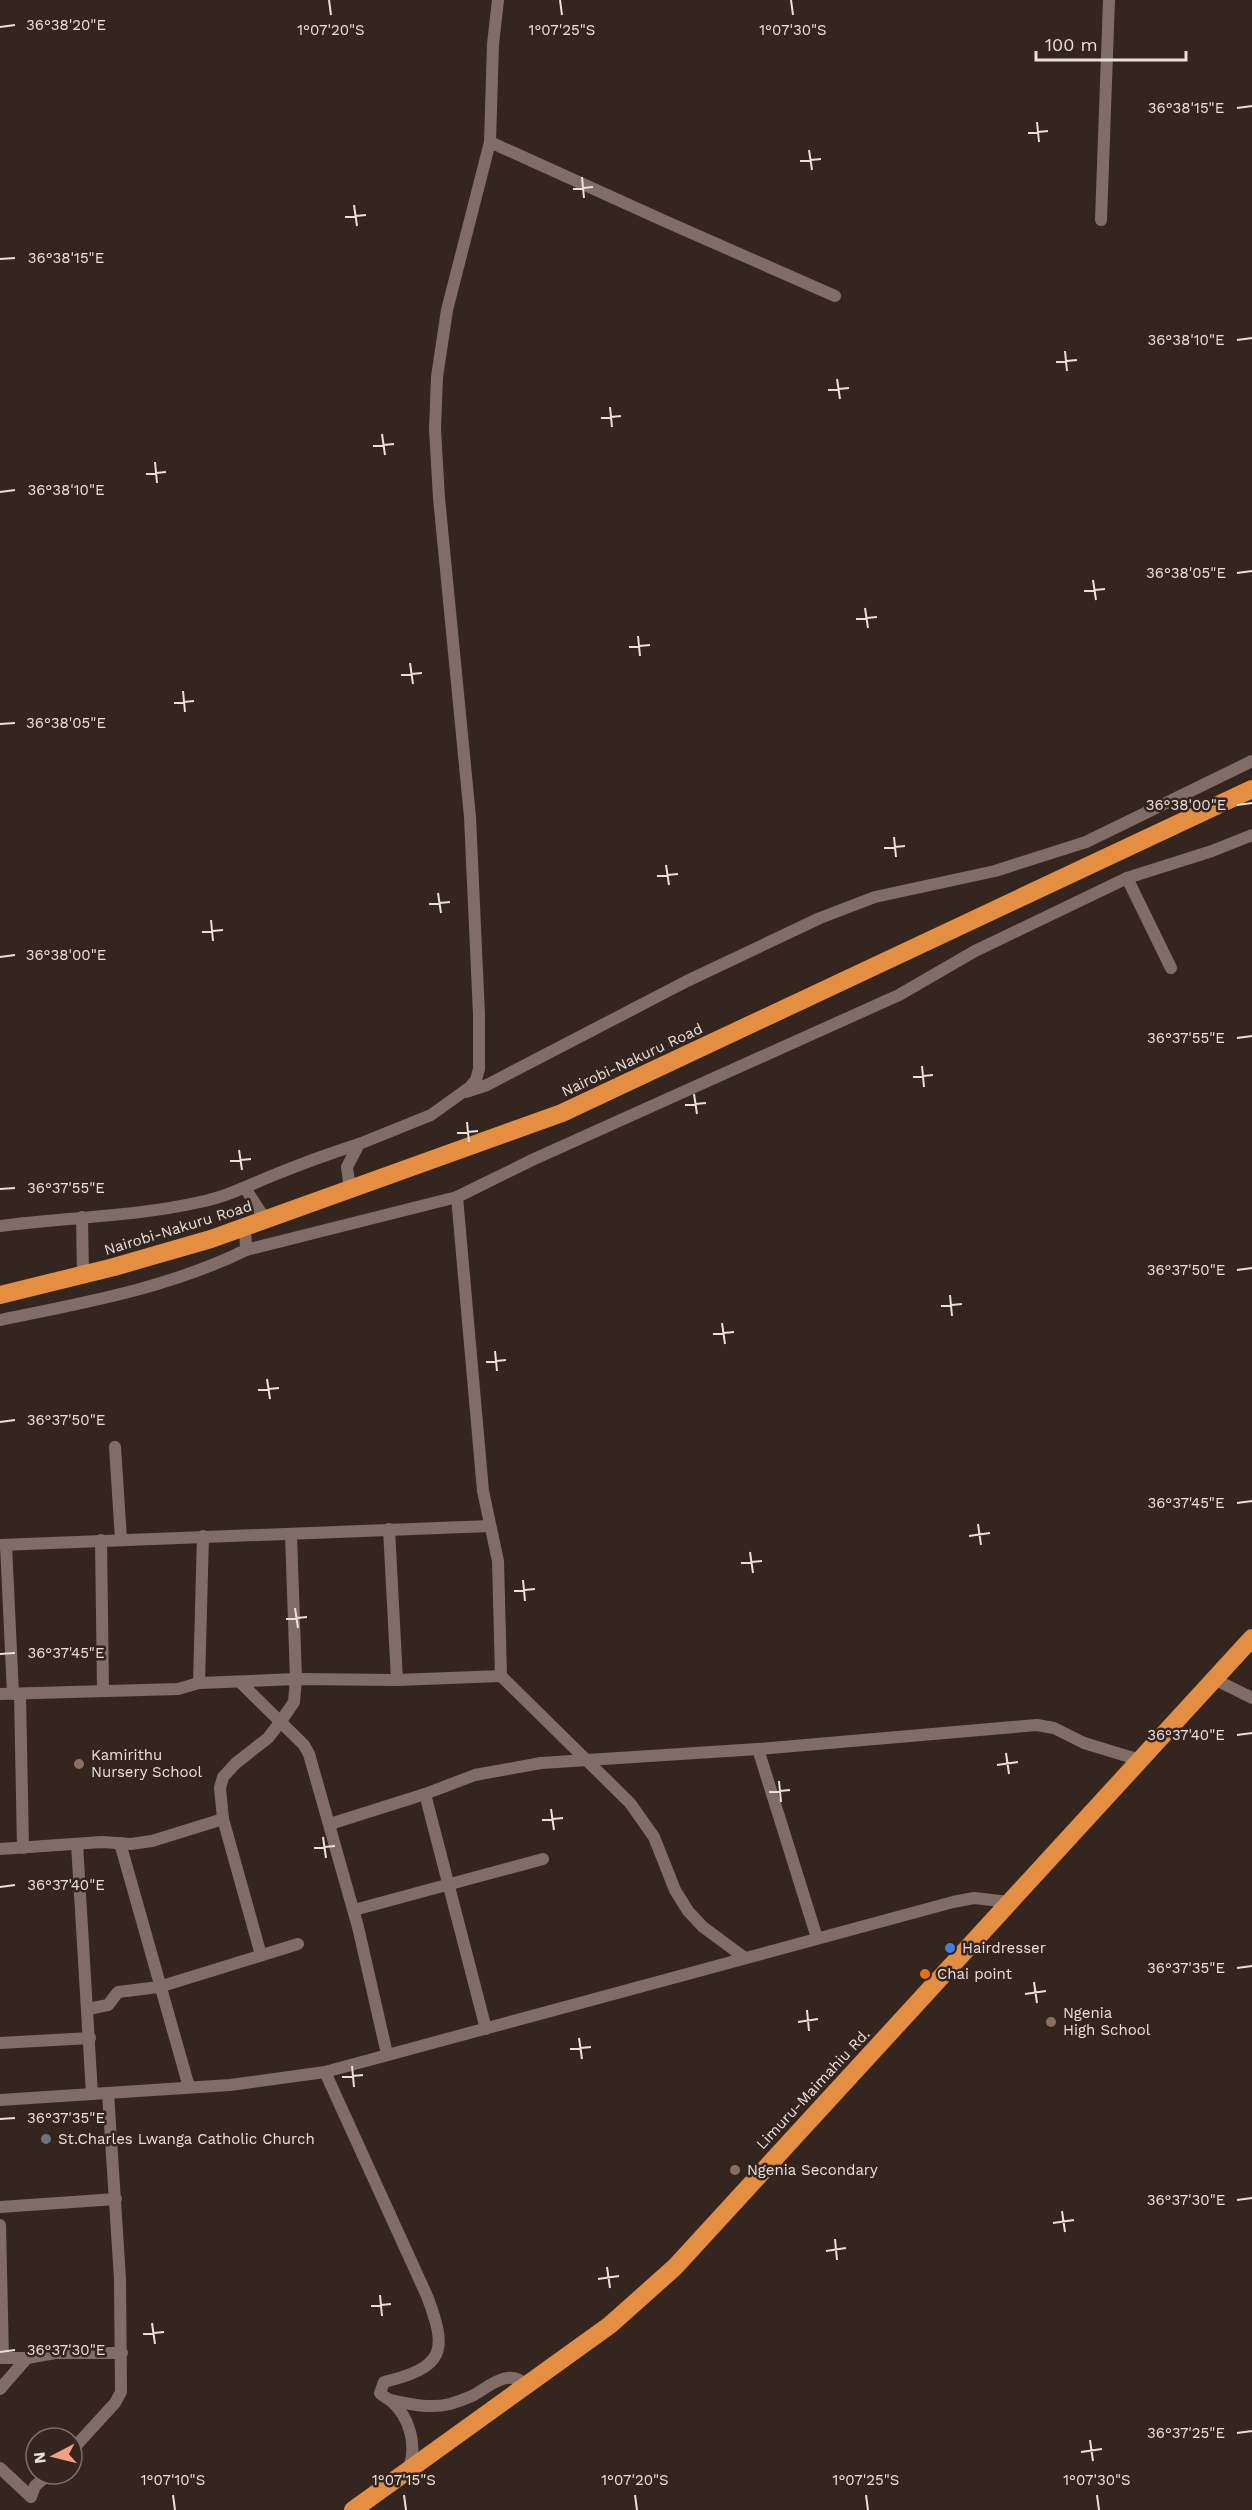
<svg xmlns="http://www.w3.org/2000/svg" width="1252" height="2510" viewBox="0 0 1252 2510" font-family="'Work Sans',sans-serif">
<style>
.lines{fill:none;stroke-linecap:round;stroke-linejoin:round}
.minor{stroke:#806e66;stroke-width:12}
.highway{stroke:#e48e41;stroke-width:18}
.ticks{fill:none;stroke:#eae0db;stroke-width:2}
.education-dot{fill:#8d6e63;stroke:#34251e;stroke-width:2}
.shop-dot{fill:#3f7fe0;stroke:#34251e;stroke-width:2}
.food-dot{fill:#e8710a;stroke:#34251e;stroke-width:2}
.worship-dot{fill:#6b7280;stroke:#34251e;stroke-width:2}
.labels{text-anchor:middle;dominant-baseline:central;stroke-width:5;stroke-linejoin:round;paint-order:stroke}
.street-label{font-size:15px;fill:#eae0db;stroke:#34251e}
.poi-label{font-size:15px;fill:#eae0db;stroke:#34251e;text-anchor:start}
.ticks-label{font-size:15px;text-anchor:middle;fill:#eae0db;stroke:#34251e;stroke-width:5;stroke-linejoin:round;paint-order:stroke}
</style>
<rect width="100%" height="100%" fill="#34251e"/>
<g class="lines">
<g class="minor">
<path d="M490,142l179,81 166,73"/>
<path d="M1101,220l8,-220"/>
<path d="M1127,878l44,90"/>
<path d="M466,1092l21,-7 200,-104 133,-63 55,-21 120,-26 91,-29 166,-81"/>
<path d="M245,1188l20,31"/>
<path d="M350,1189l-3,-22 12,-23 72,-29 39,-28 6,-7 3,-11v-54l-9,-198 -31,-319 -4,-69 2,-52 10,-67 43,-168 3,-98 5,-44"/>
<path d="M457,1197l26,294 15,70 3,115 129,127 24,34 21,53 13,21 15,16 42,31"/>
<path d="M82,1217l1,58"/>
<path d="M0,1226c67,-9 134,-9 200,-24 24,-5 46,-15 69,-25 29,-12 59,-23 90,-33"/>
<path d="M246,1250l211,-53 75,-37 367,-165 76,-44 152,-73 85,-27 40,-16"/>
<path d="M0,1320c83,-17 169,-32 246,-70l-1,-24"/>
<path d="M115,1447l6,92"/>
<path d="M389,1529l8,151"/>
<path d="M101,1540l2,150"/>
<path d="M0,1545l490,-19"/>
<path d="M6,1545l7,149"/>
<path d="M1214,1679l38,19"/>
<path d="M199,1683l4,-147"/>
<path d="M241,1683l63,62 5,9 49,173 29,127"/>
<path d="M0,1694l178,-5 21,-6 97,-4 101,1 104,-4"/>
<path d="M20,1694l3,154"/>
<path d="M758,1749l59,189"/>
<path d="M330,1824l95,-30"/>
<path d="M120,1843l69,244"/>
<path d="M77,1844l15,250"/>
<path d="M0,1849l102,-7 29,2 21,-3 71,-22"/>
<path d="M354,1910l189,-51"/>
<path d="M261,1955l-38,-136 -3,-31 3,-11 13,-14 32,-25 13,-17 13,-19 2,-23 -5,-144"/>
<path d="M88,2009l20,-4 10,-13 41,-5 139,-43"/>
<path d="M486,2029l-61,-235 50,-19 66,-12 217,-14 279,-24 17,3 30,15 56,17"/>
<path d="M0,2043l90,-5"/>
<path d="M325,2072l102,224c21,55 18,71 -43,86l-4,11c4,4 7,5 11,8 19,16 27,46 17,69"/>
<path d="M0,2100l230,-15 95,-13 628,-170 21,-4 35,4"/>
<path d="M0,2207l116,-8"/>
<path d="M0,2225l3,133"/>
<path d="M0,2358h27l28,-5h67"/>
<path d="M0,2389l27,-31"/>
<path d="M390,2400c20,4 39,9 60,4 7,-2 15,-5 22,-8 17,-9 36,-29 54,-11"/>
<path d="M72,2450l43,-47 6,-11 -1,-113 -12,-186"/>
<path d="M0,2468l31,29 4,-11 14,-12"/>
</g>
<g class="highway">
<path d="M0,1295l114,-28 97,-28 351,-126 690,-324"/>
<path d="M353,2510l257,-185 65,-58 577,-629"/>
</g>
</g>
<path class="ticks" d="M329,0l2,15M560,0l2,15M791,0l2,15M0,27l15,-2M1237,108l15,-2M1037,122l2,20M1028,133l20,-2M809,150l3,20M800,161l21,-2M582,177l2,21M573,189l20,-2M354,205l3,21M345,217l21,-2M0,259l15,-1M1237,340l15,-2M1065,351l2,20M1056,362l21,-2M837,379l3,20M828,390l21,-2M610,407l2,20M601,418l20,-2M382,434l3,21M373,446l21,-2M155,462l2,21M146,474l20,-2M0,492l15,-2M1237,573l15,-2M1093,580l3,20M1084,591l21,-2M865,608l3,20M856,619l21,-2M638,636l2,20M629,647l21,-2M410,663l3,21M401,675l21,-2M183,691l2,21M174,703l20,-2M0,724l15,-1M1237,805l15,-2M894,837l2,20M884,848l21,-2M666,865l3,20M657,876l21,-2M438,893l3,20M429,904l21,-2M211,920l2,21M202,932l21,-2M0,957l15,-2M1237,1038l15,-2M922,1066l2,21M913,1077l20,-2M694,1094l3,20M685,1105l21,-2M467,1122l2,20M457,1133l21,-2M239,1150l3,20M230,1161l21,-2M0,1189l15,-1M1237,1270l15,-2M950,1295l2,21M941,1306l21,-2M722,1323l3,21M713,1334l21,-2M495,1351l2,20M486,1362l20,-2M267,1379l3,20M258,1390l21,-2M0,1422l15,-2M1237,1503l15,-2M978,1524l3,21M969,1536l21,-3M750,1552l3,21M741,1563l21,-2M523,1580l2,21M514,1591l21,-2M295,1608l3,20M286,1619l21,-2M0,1654l15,-1M1237,1735l15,-2M1006,1753l3,21M997,1765l21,-3M779,1781l2,21M769,1792l21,-2M551,1809l3,21M542,1820l21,-2M323,1837l3,21M314,1848l21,-2M0,1887l15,-2M1237,1968l15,-2M1034,1982l3,21M1025,1994l21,-3M807,2010l2,21M798,2022l20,-3M579,2038l3,21M570,2049l21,-2M352,2066l2,21M342,2077l21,-2M0,2119l15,-1M1237,2200l15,-2M1062,2211l3,21M1053,2223l21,-3M835,2239l2,21M826,2251l20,-3M607,2267l3,21M598,2279l21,-3M380,2295l2,21M371,2306l20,-2M152,2323l3,21M143,2334l21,-2M0,2352l15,-2M1237,2433l15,-2M1090,2440l3,21M1081,2452l21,-3M173,2495l2,15M404,2495l2,15M635,2495l2,15M866,2495l2,15M1097,2495l2,15"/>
<g class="education-dot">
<circle cx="79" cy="1764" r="6"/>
<circle cx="1051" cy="2022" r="6"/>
<circle cx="735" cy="2170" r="6"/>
</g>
<circle class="shop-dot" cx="950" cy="1948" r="6"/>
<circle class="food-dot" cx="925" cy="1974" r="6"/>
<circle class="worship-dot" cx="46" cy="2139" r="6"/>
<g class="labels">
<g class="street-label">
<text transform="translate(632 1060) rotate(-25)">Nairobi-Nakuru Road</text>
<text transform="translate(178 1228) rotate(-17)">Nairobi-Nakuru Road</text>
<text transform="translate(813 2089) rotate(-47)">Limuru-Maimahiu Rd.</text>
</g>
<g class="poi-label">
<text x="91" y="1755">Kamirithu<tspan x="91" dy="17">Nursery School</tspan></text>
<text x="962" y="1948">Hairdresser</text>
<text x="937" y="1974">Chai point</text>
<text x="1063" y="2013">Ngenia<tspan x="1063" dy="17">High School</tspan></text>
<text x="58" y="2139">St.Charles Lwanga Catholic Church</text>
<text x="747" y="2170">Ngenia Secondary</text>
</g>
</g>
<g class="ticks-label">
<text x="66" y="30">36°38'20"E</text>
<text x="331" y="35">1°07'20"S</text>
<text x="562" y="35">1°07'25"S</text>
<text x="793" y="35">1°07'30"S</text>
<text x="1186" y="113">36°38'15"E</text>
<text x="66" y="263">36°38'15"E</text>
<text x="1186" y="345">36°38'10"E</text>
<text x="66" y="495">36°38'10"E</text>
<text x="1186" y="578">36°38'05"E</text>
<text x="66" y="728">36°38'05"E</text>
<text x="1186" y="810">36°38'00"E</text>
<text x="66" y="960">36°38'00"E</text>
<text x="1186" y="1043">36°37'55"E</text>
<text x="66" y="1193">36°37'55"E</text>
<text x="1186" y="1275">36°37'50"E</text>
<text x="66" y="1425">36°37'50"E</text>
<text x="1186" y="1508">36°37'45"E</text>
<text x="66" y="1658">36°37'45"E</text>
<text x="1186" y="1740">36°37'40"E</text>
<text x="66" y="1890">36°37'40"E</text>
<text x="1186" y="1973">36°37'35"E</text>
<text x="66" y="2123">36°37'35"E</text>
<text x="1186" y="2205">36°37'30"E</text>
<text x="66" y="2355">36°37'30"E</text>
<text x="1186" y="2438">36°37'25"E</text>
<text x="173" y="2485">1°07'10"S</text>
<text x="404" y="2485">1°07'15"S</text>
<text x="635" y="2485">1°07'20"S</text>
<text x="866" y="2485">1°07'25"S</text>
<text x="1097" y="2485">1°07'30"S</text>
</g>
<g transform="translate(54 2456) rotate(263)"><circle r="28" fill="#34251e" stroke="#7d706a" stroke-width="1.5"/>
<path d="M0-4.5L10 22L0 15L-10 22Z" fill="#f2a080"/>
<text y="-9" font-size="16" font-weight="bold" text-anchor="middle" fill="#eae0db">N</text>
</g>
<path d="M1036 51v9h150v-9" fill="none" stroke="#eae0db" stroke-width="3"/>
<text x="1045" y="51" font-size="18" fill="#eae0db" stroke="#34251e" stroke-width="4.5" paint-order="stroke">100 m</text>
</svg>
